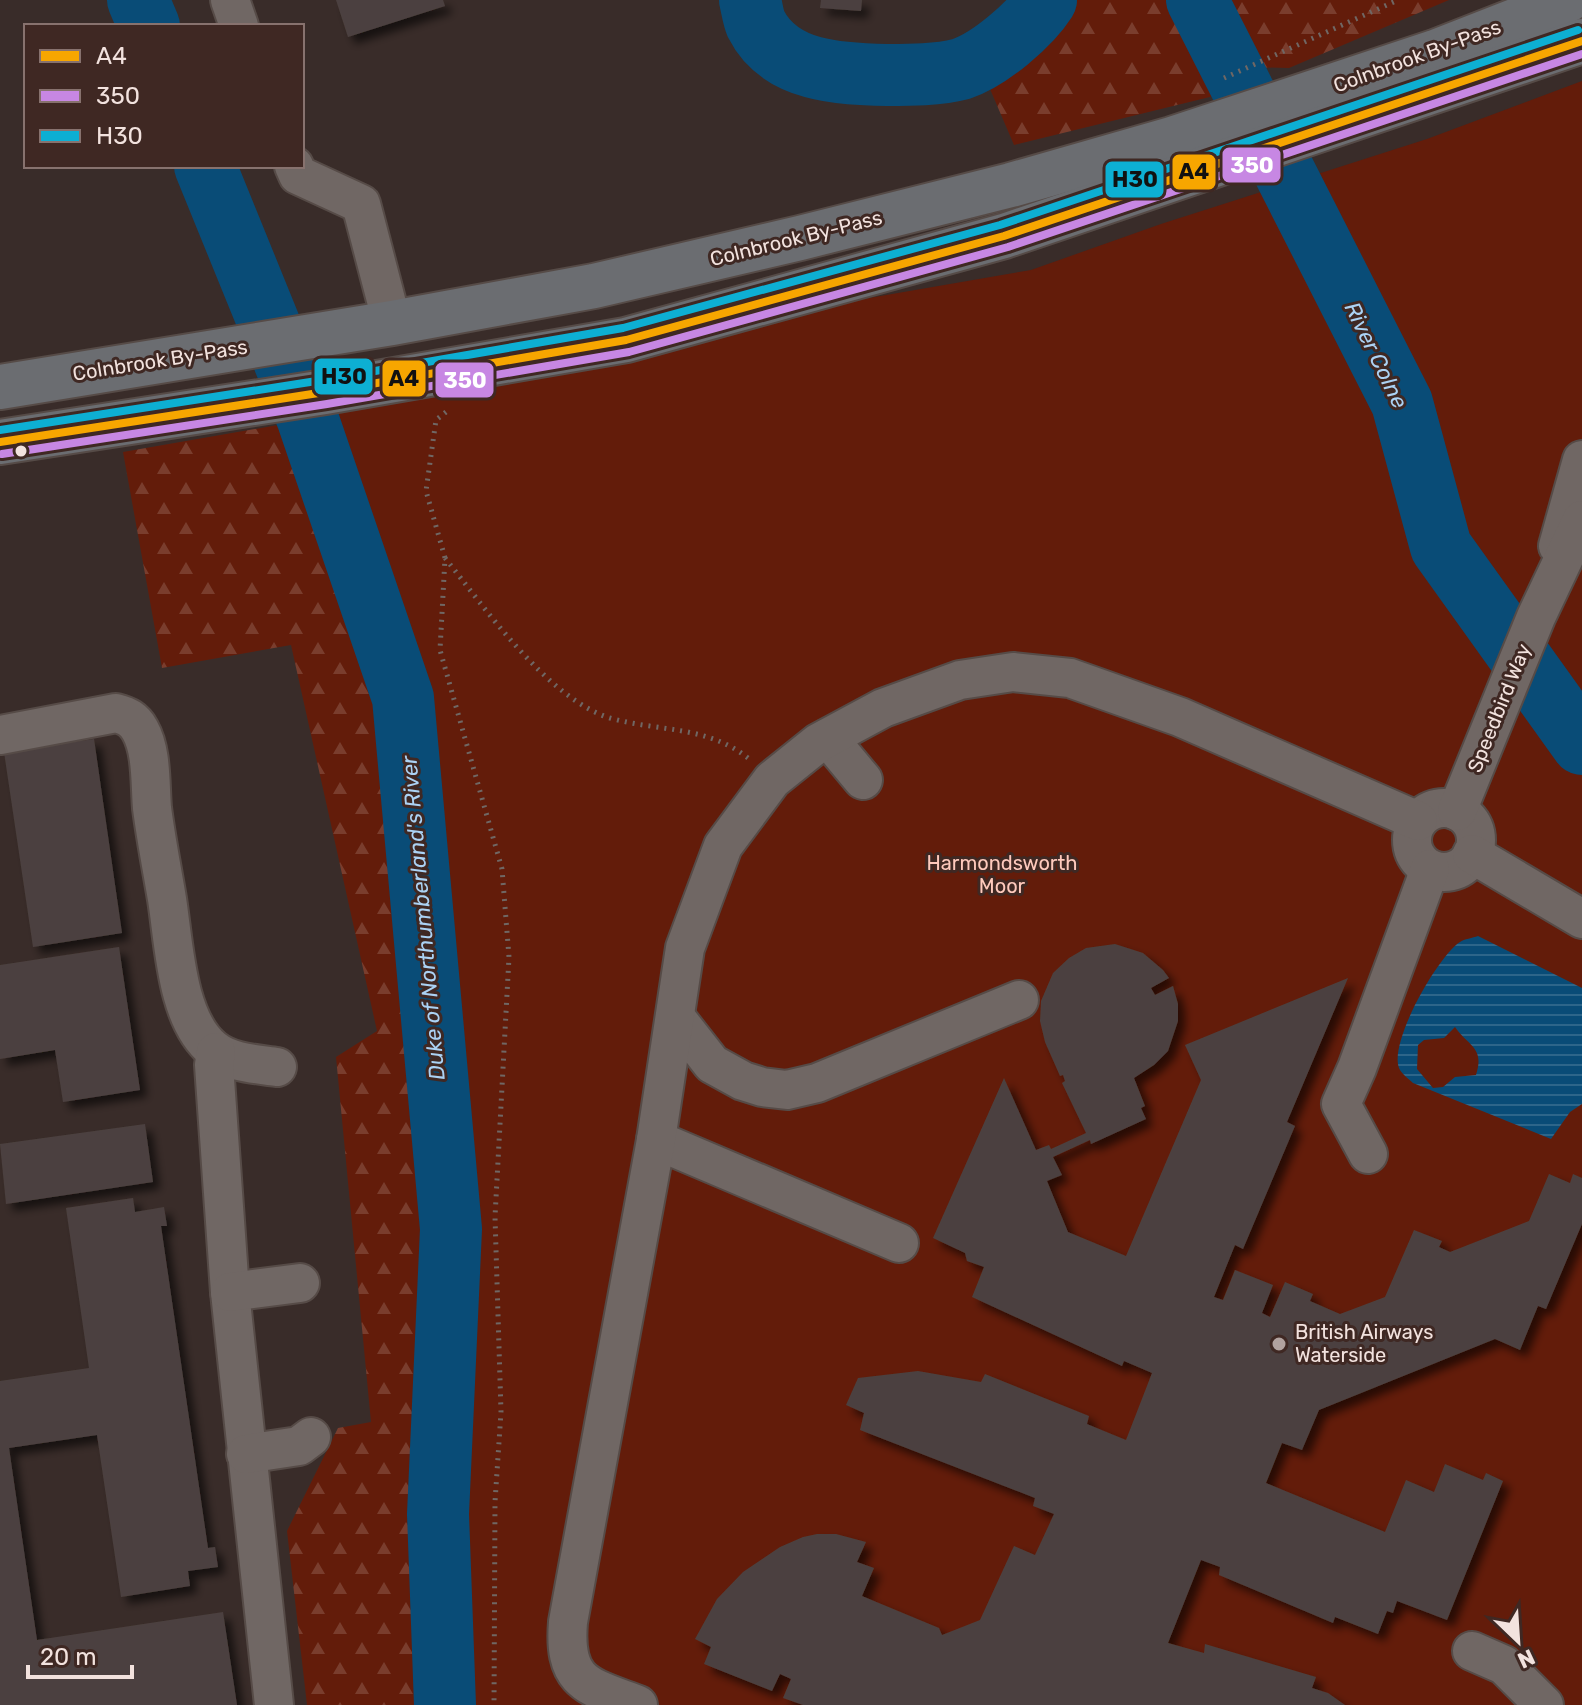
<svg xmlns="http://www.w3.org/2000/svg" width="1582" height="1705" viewBox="0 0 1582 1705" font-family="Rubik,sans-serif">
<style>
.forest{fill:url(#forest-firs)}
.park{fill:#631c0a}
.water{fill:url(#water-rules);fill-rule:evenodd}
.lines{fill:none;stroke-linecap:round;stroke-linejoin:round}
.river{stroke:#094c77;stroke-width:62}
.building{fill:#4c413f;filter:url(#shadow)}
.minor-casing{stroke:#564b47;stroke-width:42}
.highway-casing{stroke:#564b47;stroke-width:48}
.path{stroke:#706764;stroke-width:5;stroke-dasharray:2 6;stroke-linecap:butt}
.minor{stroke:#706764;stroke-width:38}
.highway{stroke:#6b6d71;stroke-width:44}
.bus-1-casing{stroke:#3f2823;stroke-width:14}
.bus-2-casing{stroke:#3f2823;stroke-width:14}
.bus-3-casing{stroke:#3f2823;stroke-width:14}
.bus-1{stroke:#f7a600;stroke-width:8}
.bus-2{stroke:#c787e3;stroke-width:8}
.bus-3{stroke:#0dafd3;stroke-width:8}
.bus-dot{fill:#f2e2de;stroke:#3f2823;stroke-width:3}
.poi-dot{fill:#b1a29f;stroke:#3f2823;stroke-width:3}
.labels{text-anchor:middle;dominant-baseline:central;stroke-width:6;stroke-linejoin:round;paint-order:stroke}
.street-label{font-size:20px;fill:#f2e2de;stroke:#3f2823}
.park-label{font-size:20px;fill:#fec9bc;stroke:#3f2823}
.poi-label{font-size:20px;fill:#f2e2de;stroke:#3f2823;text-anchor:start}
.water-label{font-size:22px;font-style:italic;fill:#abd2f4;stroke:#3f2823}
.line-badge{stroke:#3f2823;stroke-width:3}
.badge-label{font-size:22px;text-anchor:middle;font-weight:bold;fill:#fff}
.pale-badge-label{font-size:22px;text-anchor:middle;font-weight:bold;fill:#111}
</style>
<defs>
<pattern id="forest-firs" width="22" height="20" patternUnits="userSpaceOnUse" patternTransform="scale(2)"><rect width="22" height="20" fill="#631c0a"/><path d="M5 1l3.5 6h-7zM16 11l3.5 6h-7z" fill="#7a3d2d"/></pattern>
<pattern id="water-rules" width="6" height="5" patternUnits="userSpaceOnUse" patternTransform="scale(2)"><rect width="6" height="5" fill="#094c77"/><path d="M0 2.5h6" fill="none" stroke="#2d668a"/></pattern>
<filter id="shadow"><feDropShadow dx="7" dy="7" stdDeviation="4" flood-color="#0009"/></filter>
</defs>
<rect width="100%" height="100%" fill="#392c29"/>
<g class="forest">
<path d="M1061,0h116l37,96 -200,49 -30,-70 53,-44z"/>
<path d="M1216,0h233l-160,68 -46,-1z"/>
<path d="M301,421l91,279 47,529 -14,287 8,189h-126l-20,-174 51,-103 33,-6 -35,-365 41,-26 -86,-386 -129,23 -39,-216z"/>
</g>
<path class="park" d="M1582,81v1624h-1137l-7,-191 13,-285 -48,-531 -96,-281 18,-25 706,-122 130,-46 266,-85z"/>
<path class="water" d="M1478,936l104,52v116l-12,8 -19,27 -138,-56c-4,-4 -10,-8 -13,-13 -14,-24 38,-114 60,-128 4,-3 13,-4 18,-6zM1455,1027c13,19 30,20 21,48l-21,2 -12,10 -10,1 -16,-19 1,-24 6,-5 20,-2z"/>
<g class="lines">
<g class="river">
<path d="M138,0l11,26"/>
<path d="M750,0c2,8 3,17 6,24 24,48 84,50 131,51 23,0 51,0 74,-6 28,-9 69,-44 85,-69"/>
<path d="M1197,0l205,403 39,144 141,197"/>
<path d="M205,166l102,251 96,281 48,531 -13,285 7,191"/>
</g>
</g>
<g class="building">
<path d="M336,0h107l2,6 -97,31z"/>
<path d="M821,0h41l-1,11 -41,-3z"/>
<path d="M94,739l28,194 -89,14 -29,-195z"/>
<path d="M1115,944l28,9 20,17 6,8 -18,10 4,7 18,-9 5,18v17l-10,30 -14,14 -20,13 11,28 -4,2 5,11 -55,25 -1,-4 -37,17 9,18 -15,6 21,51 58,24 75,-176 -16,-35 163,-67 -61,144 8,4 -52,123 -8,-4 -21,52 9,3 12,-30 38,15 -11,28 8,4 15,-35 28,12 -3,7 30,13 45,-17 29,-67 28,11 -3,6 11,5 79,-31 20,-47 21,9 3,-9 9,4v46l-36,85 -8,-3 -18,44 -25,-11 -176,71 -17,40 -20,-7 -16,40 119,49 21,-52 28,12 11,-28 38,16 3,-7 17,8 -56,139 -50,-19 -4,12 -6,-2 -9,23 -43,-17 -2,6 -114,-48 1,-8 -19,-7 -33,83 36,10 1,-9 111,33 -4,11 16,5 17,12h-542l-20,-7 8,-19 -11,-5 -8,17 -68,-27 7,-17 -16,-8 22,-40 26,-27 37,-25 23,-10 14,-3h19l30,8 -9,20 17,6 -12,28 77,32 3,7 38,-15 34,-74 21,9 19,-41 -21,-8 2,-8 -175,-68 4,-17 -18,-8 12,-27 60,-7 63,11 4,-8 104,42 -2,8 39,16 26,-67 -28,-12 -2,5 -150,-69 12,-30 -17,-6 -2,-8 -32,-15 71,-160 32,72 13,-5 2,4 35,-16 -24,-50 3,-2 -2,-6 -3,1 -15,-34 -5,-21 1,-20 12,-28 16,-15 17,-10z"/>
<path d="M119,947l21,143 -77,12 -8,-52 -55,9v-94z"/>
<path d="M145,1124l8,58 -147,22 -6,-60z"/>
<path d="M133,1198l2,14 29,-5 3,19h-6l47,322 7,-1 3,20 -30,4 2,15 -69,11 -24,-162 -88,13 28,192 186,-28 14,93h-237v-324l89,-13 -23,-160z"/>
</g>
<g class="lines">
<g class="minor-casing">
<g id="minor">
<path d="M230,0l9,26"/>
<path d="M294,166l4,9 63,29 31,119"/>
<path d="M1558,546l24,-86"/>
<path d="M0,735l116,-22c11,3 18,6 24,17 12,21 10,54 12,78 4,31 10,61 15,91 7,44 9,120 46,150 17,14 44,15 64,18"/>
<path d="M828,738l35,42"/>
<circle cx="1444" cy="840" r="32"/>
<path d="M1457,811l79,-194 46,-97"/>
<path d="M1472,854l110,65"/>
<path d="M676,1018l36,46 31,17 19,6 25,3 30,-7 202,-83"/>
<path d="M216,1052l-2,13 16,227 44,413"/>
<path d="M656,1140l243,103"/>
<path d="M1368,1154l-27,-50 16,-36 73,-199"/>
<path d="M230,1292l70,-9"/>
<path d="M246,1454l53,-8 12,-9"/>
<path d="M1472,1651l32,14 40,40"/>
<path d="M638,1705c-50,-19 -75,-21 -70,-83l88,-482 29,-192 38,-102 49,-66 46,-37 65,-35 77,-28 53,-8 57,6 110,39 238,104"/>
</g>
</g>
<g class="highway-casing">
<g id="highway">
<path d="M0,387l392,-64 202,-37 206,-48 211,-53 161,-46 263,-87 133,-52"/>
<path d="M0,442l325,-50 301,-52 378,-104 578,-195"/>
</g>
</g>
<g class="path">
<path d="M1224,78l174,-78"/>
<path d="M446,412l-10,8 -10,71 19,67 -5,92 62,219 7,88 -14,260 6,195 -6,90 -1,203"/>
<path d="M445,558c40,50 103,141 165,160 49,14 96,7 138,40"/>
</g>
<use href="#minor" class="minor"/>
<use href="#highway" class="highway"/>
<g class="bus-1-casing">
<path id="bus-1" d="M0,442l325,-50 301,-52 378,-104 578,-195"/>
</g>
<g class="bus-2-casing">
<path id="bus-2" d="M2,454l325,-50 302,-52 379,-105 574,-193"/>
</g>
<g class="bus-3-casing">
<path id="bus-3" d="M0,430l323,-50 300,-52 377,-103 578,-195"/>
</g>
<use href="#bus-1" class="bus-1"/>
<use href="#bus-2" class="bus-2"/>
<use href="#bus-3" class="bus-3"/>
</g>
<circle class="bus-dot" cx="21" cy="451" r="7"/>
<circle class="poi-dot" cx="1279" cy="1344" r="8"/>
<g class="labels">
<g class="street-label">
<text transform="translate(1417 56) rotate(-20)">Colnbrook By-Pass</text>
<text transform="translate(796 238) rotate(-14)">Colnbrook By-Pass</text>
<text transform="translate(160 360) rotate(-9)">Colnbrook By-Pass</text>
<text transform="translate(1499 708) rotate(-68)">Speedbird Way</text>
</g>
<g class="park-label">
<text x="1002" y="863">Harmondsworth<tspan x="1002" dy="23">Moor</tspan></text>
</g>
<g class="poi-label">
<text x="1295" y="1332">British Airways<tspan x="1295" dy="23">Waterside</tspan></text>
</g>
<g class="water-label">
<text transform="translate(1376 355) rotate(64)">River Colne</text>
<text transform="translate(423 918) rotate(-95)">Duke of Northumberland's River</text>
</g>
</g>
<g class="line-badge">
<rect x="1221" y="146" width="61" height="38" rx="8" fill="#c787e3"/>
<rect x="1171" y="153" width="46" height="38" rx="8" fill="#f7a600"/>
<rect x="1104" y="160" width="61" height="39" rx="8" fill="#0dafd3"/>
<rect x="313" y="357" width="61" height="39" rx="8" fill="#0dafd3"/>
<rect x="381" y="359" width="46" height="39" rx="8" fill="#f7a600"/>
<rect x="434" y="361" width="61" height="38" rx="8" fill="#c787e3"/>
</g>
<g class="badge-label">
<text x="1252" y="173">350</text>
<text x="465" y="388">350</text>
</g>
<g class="pale-badge-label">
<text x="1194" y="179">A4</text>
<text x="1135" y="187">H30</text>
<text x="344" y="384">H30</text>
<text x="404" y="386">A4</text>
</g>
<rect x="24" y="24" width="280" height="144" fill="#3f2823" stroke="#87726e" stroke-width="2"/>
<rect x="40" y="50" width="40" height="12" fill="#f7a600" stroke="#87726e" stroke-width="2"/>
<text x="96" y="64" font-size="24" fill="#f2e2de">A4</text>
<rect x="40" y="90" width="40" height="12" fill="#c787e3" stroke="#87726e" stroke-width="2"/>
<text x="96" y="104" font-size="24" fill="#f2e2de">350</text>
<rect x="40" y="130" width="40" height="12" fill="#0dafd3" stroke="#87726e" stroke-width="2"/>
<text x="96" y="144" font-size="24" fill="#f2e2de">H30</text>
<g transform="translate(1518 1641) rotate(155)" stroke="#3f2823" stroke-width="6" paint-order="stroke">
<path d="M0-6L14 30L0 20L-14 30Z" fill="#f2e2de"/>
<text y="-12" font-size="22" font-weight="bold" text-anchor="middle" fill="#f2e2de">N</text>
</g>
<path d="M28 1665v12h104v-12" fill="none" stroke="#f2e2de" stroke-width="4"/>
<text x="40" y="1665" font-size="24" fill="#f2e2de" stroke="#3f2823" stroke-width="6" paint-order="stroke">20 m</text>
</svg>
